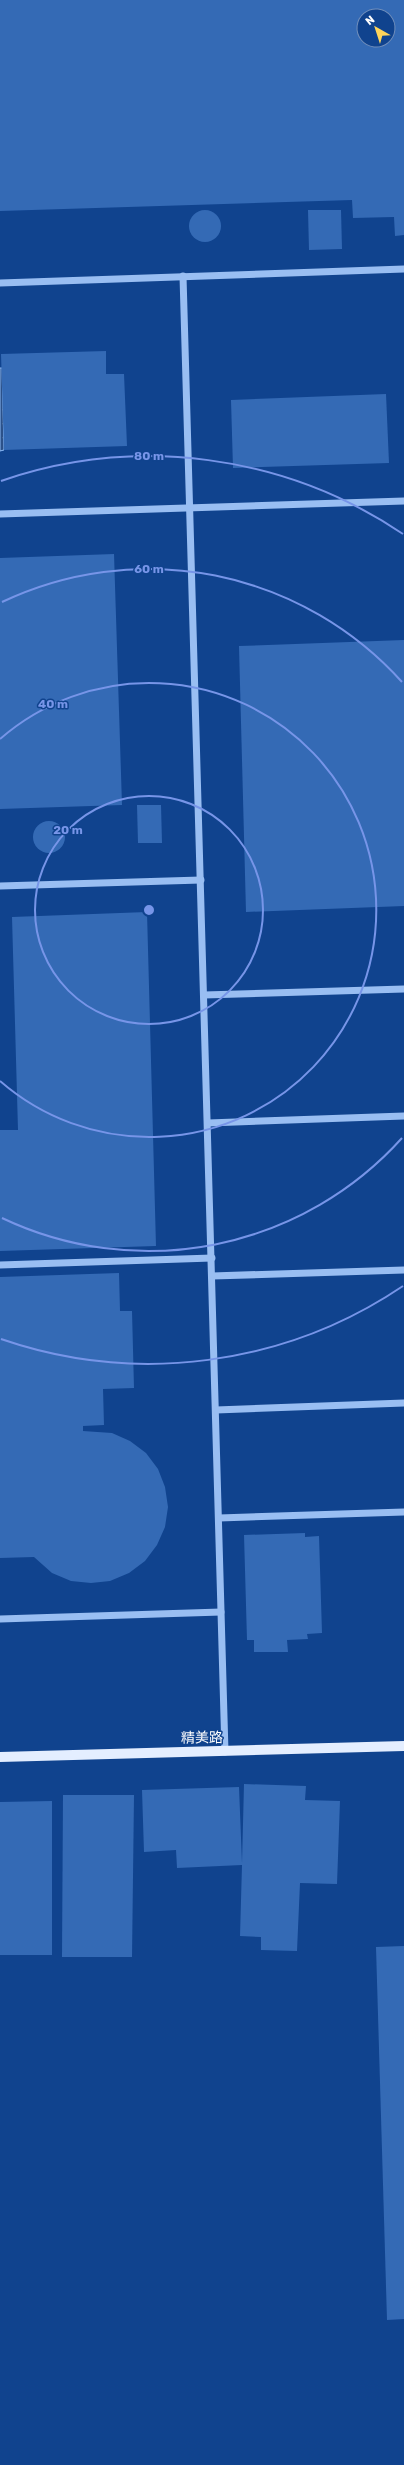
<svg xmlns="http://www.w3.org/2000/svg" width="404" height="2465" viewBox="0 0 404 2465" font-family="Rubik,'Noto Sans TC',sans-serif">
<style>
.water{fill:url(#water-ripples);stroke:#8ab9f6}
.building{fill:#346ab5;fill-rule:evenodd}
.lines{fill:none;stroke-linecap:round;stroke-linejoin:round}
.minor{stroke:#99bef2;stroke-width:7}
.major{stroke:#e4eeff;stroke-width:10}
.ring{fill:none;stroke:#7795e8;stroke-width:2}
.labels{text-anchor:middle;dominant-baseline:central;stroke-width:3;stroke-linejoin:round;paint-order:stroke}
.street-label{font-size:14px;fill:#fff;stroke:#10438e}
.centre{fill:#7795e8;stroke:#10438e;stroke-width:2}
.ring-label{font-size:12px;text-anchor:middle;font-weight:bold;fill:#7795e8;stroke:#10438e;stroke-width:3;stroke-linejoin:round;paint-order:stroke}
</style>
<defs>
<pattern id="water-ripples" width="26" height="14" patternUnits="userSpaceOnUse"><rect width="26" height="14" fill="#2c5189"/><path d="M2 4q2-2 4 0t4 0M15 11q2-2 4 0t4 0" fill="none" stroke="#4c6b9b"/></pattern>
</defs>
<rect width="100%" height="100%" fill="#10438e"/>
<path class="water" d="M0,368h2l2,82 -4,1z"/>
<g class="building">
<path d="M0,0h404v235l-9,1 -1,-19 -41,1 -1,-18 -352,11zM364,16h24v24h-24z"/>
<path d="M308,210h33l1,39 -33,1z"/>
<circle cx="205" cy="226" r="16"/>
<path d="M106,351v23h18l3,72 -123,4 -3,-96z"/>
<path d="M386,394l3,69 -156,5 -2,-68z"/>
<path d="M114,554l8,251 -122,4v-251z"/>
<path d="M404,640v266l-158,6 -7,-266z"/>
<path d="M137,805h24l1,38h-24z"/>
<circle cx="49" cy="837" r="16"/>
<path d="M147,912l9,334 -156,5v-121h18l-6,-213z"/>
<path d="M119,1273l1,38h12l2,77 -31,1 1,36 -21,1v5l29,2 18,8 16,12 12,16 7,18 3,20 -3,20 -8,18 -12,16 -16,12 -19,8 -19,2 -20,-2 -19,-8 -18,-16 -34,1v-281z"/>
<path d="M305,1533v4l14,-1 3,97 -15,1 1,5 -21,1 1,12h-34v-12h-7l-3,-105z"/>
<path d="M244,1784l62,2 -1,14 35,1 -3,83 -37,-1 -3,68 -36,-1v-13l-21,-1 2,-71 -65,3 -1,-18 -32,2 -2,-62 97,-3 3,76z"/>
<path d="M63,1795h71l-2,162h-70z"/>
<path d="M52,1801v154h-52v-153z"/>
<path d="M404,1946v373l-17,1 -11,-373z"/>
</g>
<g class="lines">
<g class="minor">
<path d="M183,276l42,1476"/>
<path d="M0,283l404,-14"/>
<path d="M0,514l404,-13"/>
<path d="M0,886l201,-6"/>
<path d="M204,995l200,-6"/>
<path d="M208,1123l196,-7"/>
<path d="M0,1265l212,-7"/>
<path d="M212,1276l192,-6"/>
<path d="M216,1410l188,-7"/>
<path d="M219,1518l185,-6"/>
<path d="M0,1619l221,-7"/>
</g>
<path class="major" d="M0,1757l404,-11"/>
</g>
<g class="ring">
<circle cx="149" cy="910" r="114"/>
<path d="M0 739A227 227 0 1 1 0 1081"/>
<path d="M402 1138A341 341 0 0 1 2 1218M2 602A341 341 0 0 1 402 682"/>
<path d="M403 1286A454 454 0 0 1 1 1339M1 481A454 454 0 0 1 403 534"/>
</g>
<g class="labels">
<g class="street-label">
<text transform="translate(202 1738) rotate(-1)">精美路</text>
</g>
</g>
<circle cx="149" cy="910" r="6" class="centre"/>
<g class="ring-label">
<text x="149" y="460">80 m</text>
<text x="149" y="573">60 m</text>
<text x="53" y="708">40 m</text>
<text x="68" y="834">20 m</text>
</g>
<g transform="translate(376 28) rotate(321)"><circle r="19" fill="#10438e" stroke="#708ebb"/>
<path d="M0-3L7 15L0 10L-7 15Z" fill="#ffd55a"/>
<text y="-6" font-size="11" font-weight="bold" text-anchor="middle" fill="#ffffff">N</text>
</g>
</svg>
